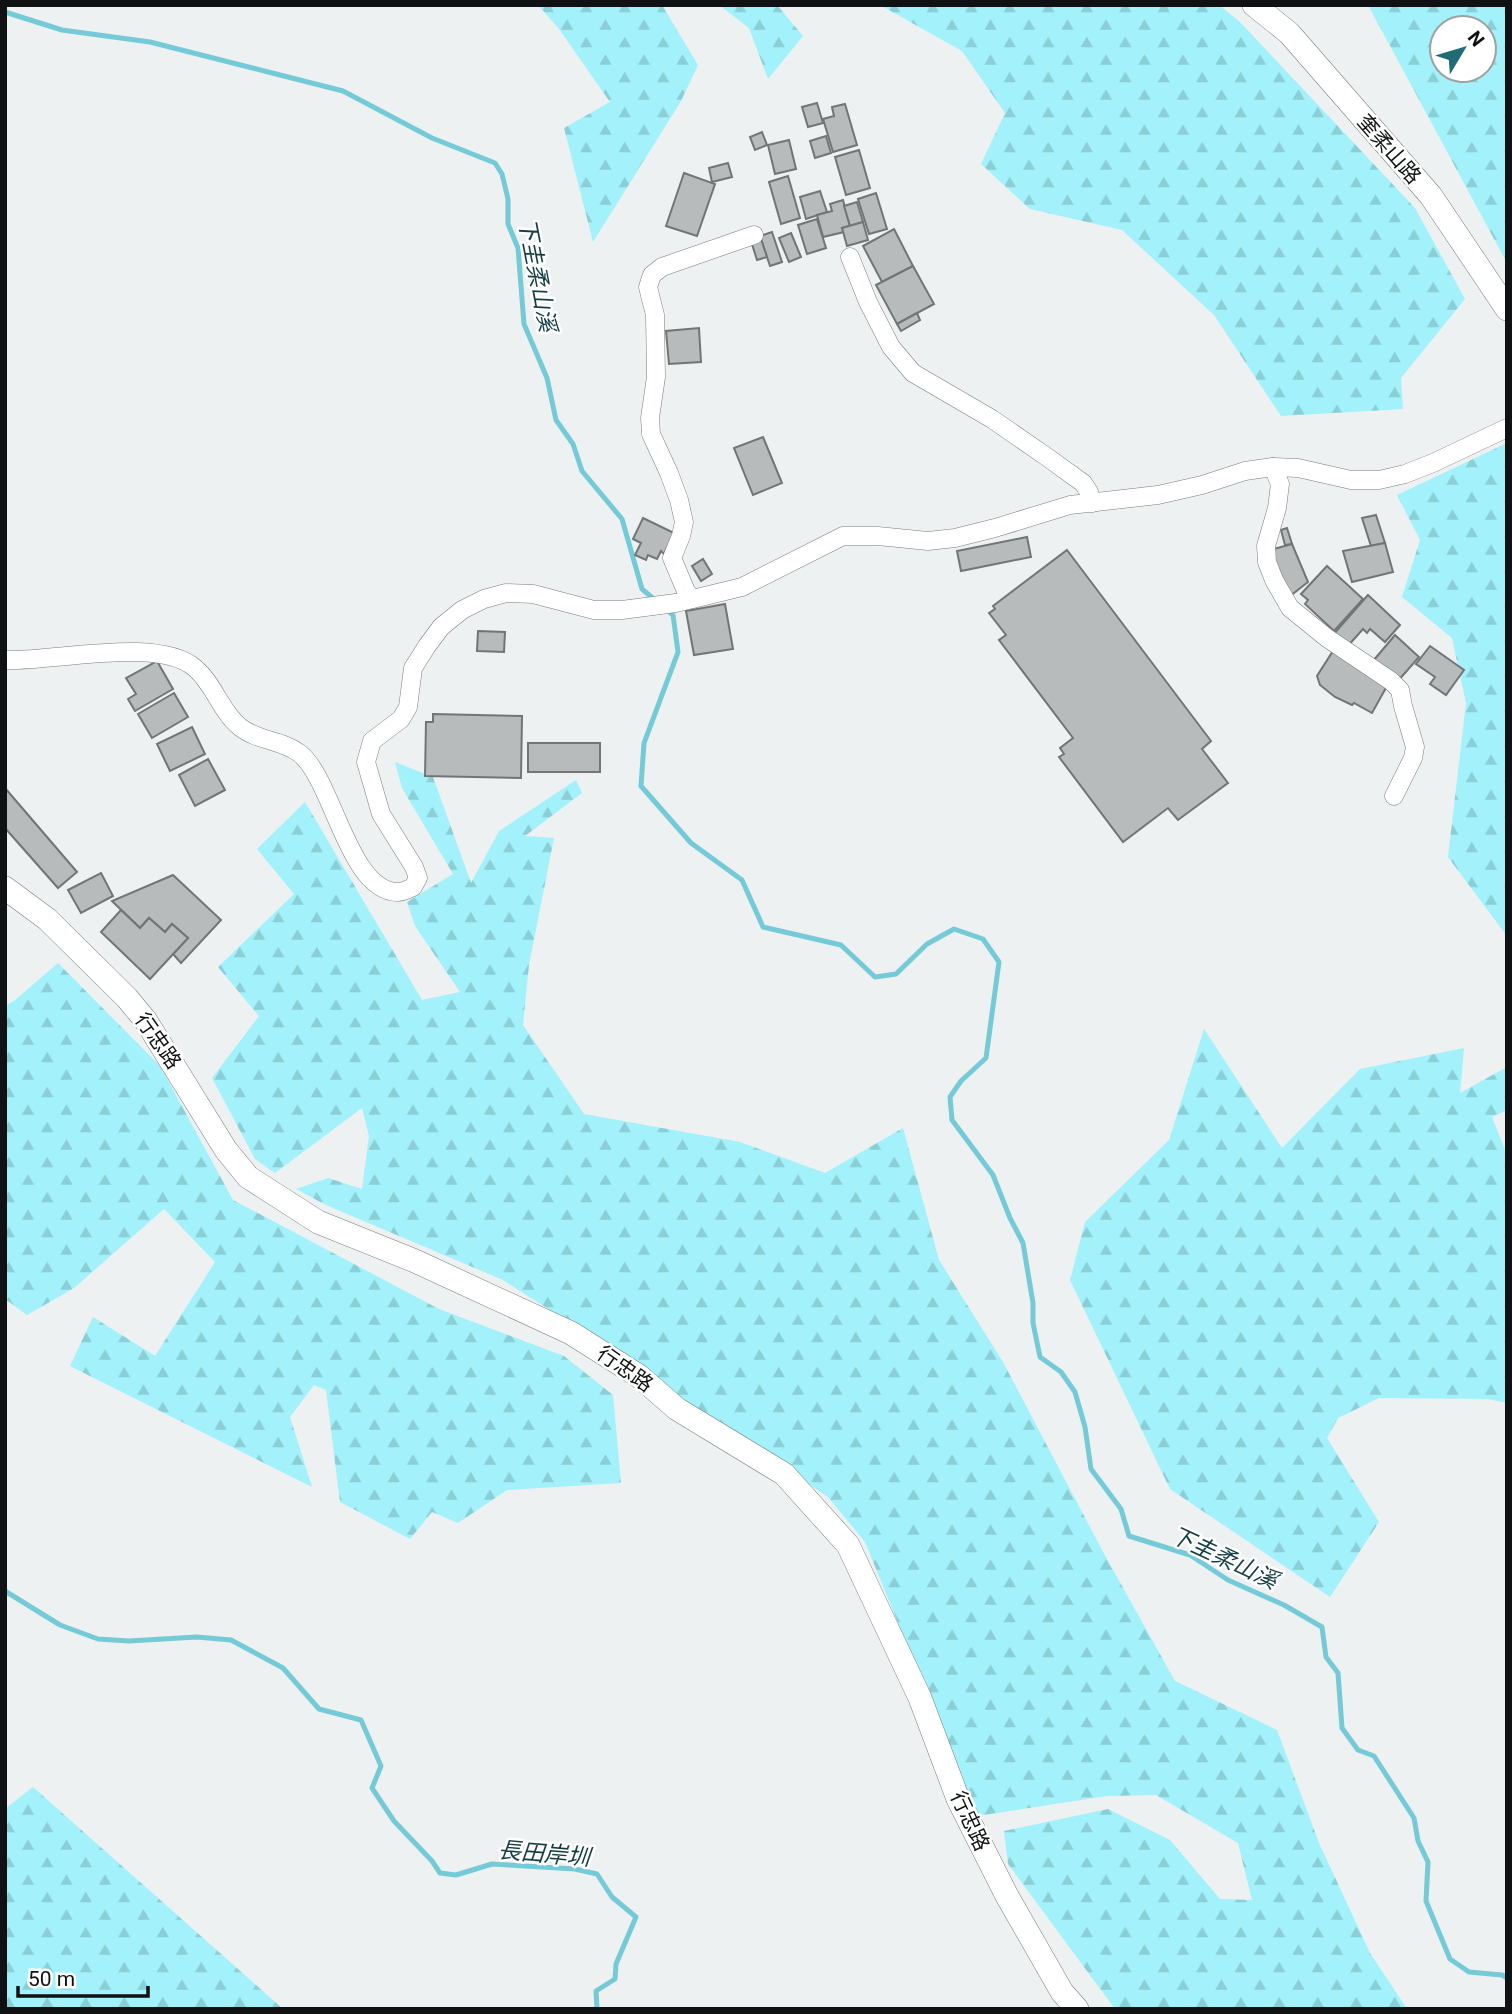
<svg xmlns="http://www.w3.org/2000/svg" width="1512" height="2014" viewBox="0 0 1512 2014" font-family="Roboto,'Noto Sans TC',sans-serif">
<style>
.forest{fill:url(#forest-firs);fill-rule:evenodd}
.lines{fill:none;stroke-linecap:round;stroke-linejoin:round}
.stream{stroke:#74cad6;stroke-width:5}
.building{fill:#b7bbbc;stroke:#717575;stroke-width:2}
.minor-casing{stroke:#7a7e7e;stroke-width:19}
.tertiary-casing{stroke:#7a7e7e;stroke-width:24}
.minor{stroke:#fff;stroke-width:18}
.tertiary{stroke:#fff;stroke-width:23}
.labels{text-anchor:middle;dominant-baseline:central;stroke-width:5;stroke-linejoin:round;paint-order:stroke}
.street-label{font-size:21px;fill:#101112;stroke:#fff}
.water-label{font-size:23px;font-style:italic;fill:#153e43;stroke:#fff}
</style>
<defs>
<pattern id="forest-firs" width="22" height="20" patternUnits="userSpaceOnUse" patternTransform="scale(1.75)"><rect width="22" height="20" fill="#a2f1fb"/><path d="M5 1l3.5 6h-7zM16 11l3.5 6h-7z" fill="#8aced6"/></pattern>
</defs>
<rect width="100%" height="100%" fill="#edf1f1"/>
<g class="forest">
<path d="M538,5h124l36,60 -17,36 -88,141 -29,-114 46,-26 -51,-73z"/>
<path d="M719,5h58l26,31 -35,43 -19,-51z"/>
<path d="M880,5h339l21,17 175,186 50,91 -64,79 2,31 -122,7 -67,-101 -92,-85 -92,-21 -49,-45 24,-51 -43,-62z"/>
<path d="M1368,5h139v258zM1484,28v42h-42v-42z"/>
<path d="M1507,443v493l-59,-79 18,-154 -14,-65 -50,-41 18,-57 -23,-45z"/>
<path d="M395,762l38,15 38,106 28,-52 77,-51 6,13 -57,43 29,2 -25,127 -6,60 61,89 156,28 85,31 78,-45 36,132 64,102 99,188 73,131 102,49 42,113 51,110 37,56h-292l-107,-145 -4,-33 104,-22 62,31 50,59 32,1 -14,-57 -82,-48 -49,1 -130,20 -112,-274 -37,-45 -37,-25 -100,-51 -83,-74 -105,-67 -177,-75 -30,-16 32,-11 34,11 7,-53 -7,-28 -87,65 -20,-14 -43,-81 47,-62 -41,-49 76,-73 -37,-45 48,-47 117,198 38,-8 -45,-66 -8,-24 46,-28 -51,-86z"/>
<path d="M58,963l102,103 73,134 206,109 125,47 49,39 8,88 -114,7 -49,33 -26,-11 -22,27 -70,-37 -14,-112 -12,-5 -24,32 22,70 -242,-121 23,-49 62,39 60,-94 -51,-53 -90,79 -47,27 -22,-16v-293l9,-5z"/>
<path d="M1204,1029l78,119 78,-79 104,-21 -4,45 47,-26v43l-15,7 15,38v248l-20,-4 -108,-1 -41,20 -11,20 52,84 -49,75 -160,-108 -100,-209 15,-58 84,-82z"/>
<path d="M33,1787l250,222h-278v-200z"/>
</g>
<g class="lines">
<g class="stream">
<path d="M5,12l57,18 88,12 193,49 89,47 63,25 7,11 6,25v25l10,24 6,76 23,54 9,42 17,24 9,27 40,48 20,70 14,12"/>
<path d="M666,609l7,6 5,37 -34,91 -3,43 50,57 51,37 21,47 78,18 34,32 21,-3 31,-30 27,-15 29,10 16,23 -13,96 -25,23 -11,16 2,23 41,55 17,43 13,25 10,60v20l7,34 21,15 14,20 10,35 6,42 30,40 8,27 61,19 38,25 56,25 38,22 4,30 12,16 4,55 16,22 16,6 40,62 4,23 10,21 -2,39 24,58 19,13 33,3 5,3"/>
<path d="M5,1591l55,34 38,14 31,2 68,-4 34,3 52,28 36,41 42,11 20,46 -9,22 22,33 38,40 8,12 16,2 36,-11 83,5 22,5 15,23 24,20 -20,47 -1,15 -19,12 1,18"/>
</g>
</g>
<g class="building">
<path d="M817,103l6,20 -15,4 -6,-20z"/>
<path d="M845,104l12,41 -24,7 -10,-33 11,-3 -2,-9z"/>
<path d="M762,132l5,13 -12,5 -5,-13z"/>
<path d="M826,136l5,17 -16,5 -5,-17z"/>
<path d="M789,140l7,29 -21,5 -7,-29z"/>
<path d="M859,150l11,38 -24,7 -11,-38z"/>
<path d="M728,163l4,14 -20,5 -3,-14z"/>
<path d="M684,173l31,11 -18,52 -31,-10z"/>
<path d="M788,176l12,42 -19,6 -12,-42z"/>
<path d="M820,191l7,21 -21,7 -6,-22z"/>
<path d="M876,193l11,36 -18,5 -11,-35z"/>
<path d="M843,200l7,26 -8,2 2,4 -21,5 -6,-22 15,-4 -2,-7z"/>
<path d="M857,202l6,20 -13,4 -6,-20z"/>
<path d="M817,219l9,29 -19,6 -9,-29z"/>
<path d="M863,222l5,18 -21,6 -5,-18z"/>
<path d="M894,229l19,37 -31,16 -19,-36z"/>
<path d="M772,232l10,30 -12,4 -10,-30z"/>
<path d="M791,233l10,24 -12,5 -10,-24z"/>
<path d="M761,239l6,18 -10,3 -6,-19z"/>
<path d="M913,266l21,38 -37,20 -21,-39z"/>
<path d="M917,313l3,7 -19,11 -4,-7z"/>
<path d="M699,328l2,34 -32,2 -3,-33z"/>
<path d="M763,437l19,46 -29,12 -19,-47z"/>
<path d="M1376,515l9,28 -14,3 -9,-28z"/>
<path d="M643,518l31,15 -10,21 -3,-3 -4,8 -9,-4 -2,5 -11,-5 6,-12 -8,-4z"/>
<path d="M1287,528l5,16 -7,1 -4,-15z"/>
<path d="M1027,537l4,20 -70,14 -4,-20z"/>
<path d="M1385,543l8,29 -41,10 -9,-31z"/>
<path d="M1292,544l16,38 -23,18 -15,-50z"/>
<path d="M1067,550l144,191 -9,8 26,34 -50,37 -10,-12 -45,34 -64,-85 5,-3 -4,-6 13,-10 -74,-98 7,-5 -17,-22 6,-4 -2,-3z"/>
<path d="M703,559l9,15 -11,7 -9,-15z"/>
<path d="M1327,566l36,33 -29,32 -29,-27 3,-4 -7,-6z"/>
<path d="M1368,595l32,30 -15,17 -15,-13 -3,4 -4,-4 -17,19 -14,-12z"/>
<path d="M725,604l8,45 -39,6 -8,-44z"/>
<path d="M478,631l27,1 -1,20 -27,-1z"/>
<path d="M1395,635l24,22 -22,25 -24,-21z"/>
<path d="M1430,646l34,24 -18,25 -16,-11 5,-7 -19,-13z"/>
<path d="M1333,651l54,35 -15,27 -18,-10 -2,2 -17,-8 -15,-12 -3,-9z"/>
<path d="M157,661l16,28 -38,22 -7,-12 8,-5 -10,-16z"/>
<path d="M174,693l14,24 -36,21 -14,-24z"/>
<path d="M433,714l89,2 -1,62 -96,-2 1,-54h7z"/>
<path d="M192,727l13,27 -35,17 -13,-27z"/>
<rect x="528" y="743" width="72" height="29"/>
<path d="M208,759l17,31 -30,16 -16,-31z"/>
<path d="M5,788l72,84 -19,16 -53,-60z"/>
<path d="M101,873l12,23 -32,17 -13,-23z"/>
<path d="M173,875l48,45 -40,43 -8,-9 15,-16 -16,-14 -7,8 -16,-14 -9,10 -28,-27z"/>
<path d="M121,910l19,18 9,-10 16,14 7,-8 16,14 -38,41 -49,-47z"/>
</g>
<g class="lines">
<g class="minor-casing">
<g id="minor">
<path d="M850,257l18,45 23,45 22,26 79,46 55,38 36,26 6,9 3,11"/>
<path d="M1273,467l7,17 -3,24 -11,38 1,16 7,18 16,28 37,30 64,43 9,9 3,16 12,41 -2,11 -19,38"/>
<path d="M692,599l-6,-8 -14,-33 9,-22 3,-14 -5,-22 -10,-27 -18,-39 -1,-16 6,-41 -1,-62 -7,-28 4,-12 10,-8 92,-32"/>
<path d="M5,660c48,2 153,-24 190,8 19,16 26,44 45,59 17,14 42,13 59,26 34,25 49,139 99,139 5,0 11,-3 15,-5l5,-9 -4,-11 -33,-53 -15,-52 6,-21 29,-22 7,-12 5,-39 14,-22 14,-19 21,-17 22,-11 22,-6 27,1 61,16h28l54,-7 66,-16 101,-51h35l50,5 27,-3 40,-10 75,-23 88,-10 44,-10 43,-14 28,-4 25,1 53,12h28l26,-6 28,-11 74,-35"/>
</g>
</g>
<g class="tertiary-casing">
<g id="tertiary">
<path d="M1254,5l35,28 142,163 76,113"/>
<path d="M5,888l42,31 80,79 19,23 80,129 22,27 70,45 97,39 156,72 68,43 38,33 107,65 64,71 72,153 38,101 49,97 55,96 15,17"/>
</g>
</g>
<use href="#minor" class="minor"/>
<use href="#tertiary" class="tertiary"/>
</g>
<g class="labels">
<g class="street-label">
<text transform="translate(1389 149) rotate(49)">奎柔山路</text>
<text transform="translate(158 1041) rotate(55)">行忠路</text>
<text transform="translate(625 1369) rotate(35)">行忠路</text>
<text transform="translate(970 1821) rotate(65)">行忠路</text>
</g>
<g class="water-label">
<text transform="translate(537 275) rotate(79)">下圭柔山溪</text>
<text transform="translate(1224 1558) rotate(25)">下圭柔山溪</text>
<text transform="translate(544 1854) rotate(5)">長田岸圳</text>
</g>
</g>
<rect width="1512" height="2014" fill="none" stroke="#101112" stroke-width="14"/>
<g transform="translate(1463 49) rotate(52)"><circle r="33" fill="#ffffff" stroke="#9fa0a0" stroke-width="2"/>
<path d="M0-5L12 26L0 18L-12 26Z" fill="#216b74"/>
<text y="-10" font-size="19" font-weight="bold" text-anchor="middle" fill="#101112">N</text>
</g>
<path d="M18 1986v10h130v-10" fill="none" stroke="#101112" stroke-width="3.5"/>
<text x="28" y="1986" font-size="21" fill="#101112" stroke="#ffffff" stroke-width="5" paint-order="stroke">50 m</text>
</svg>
